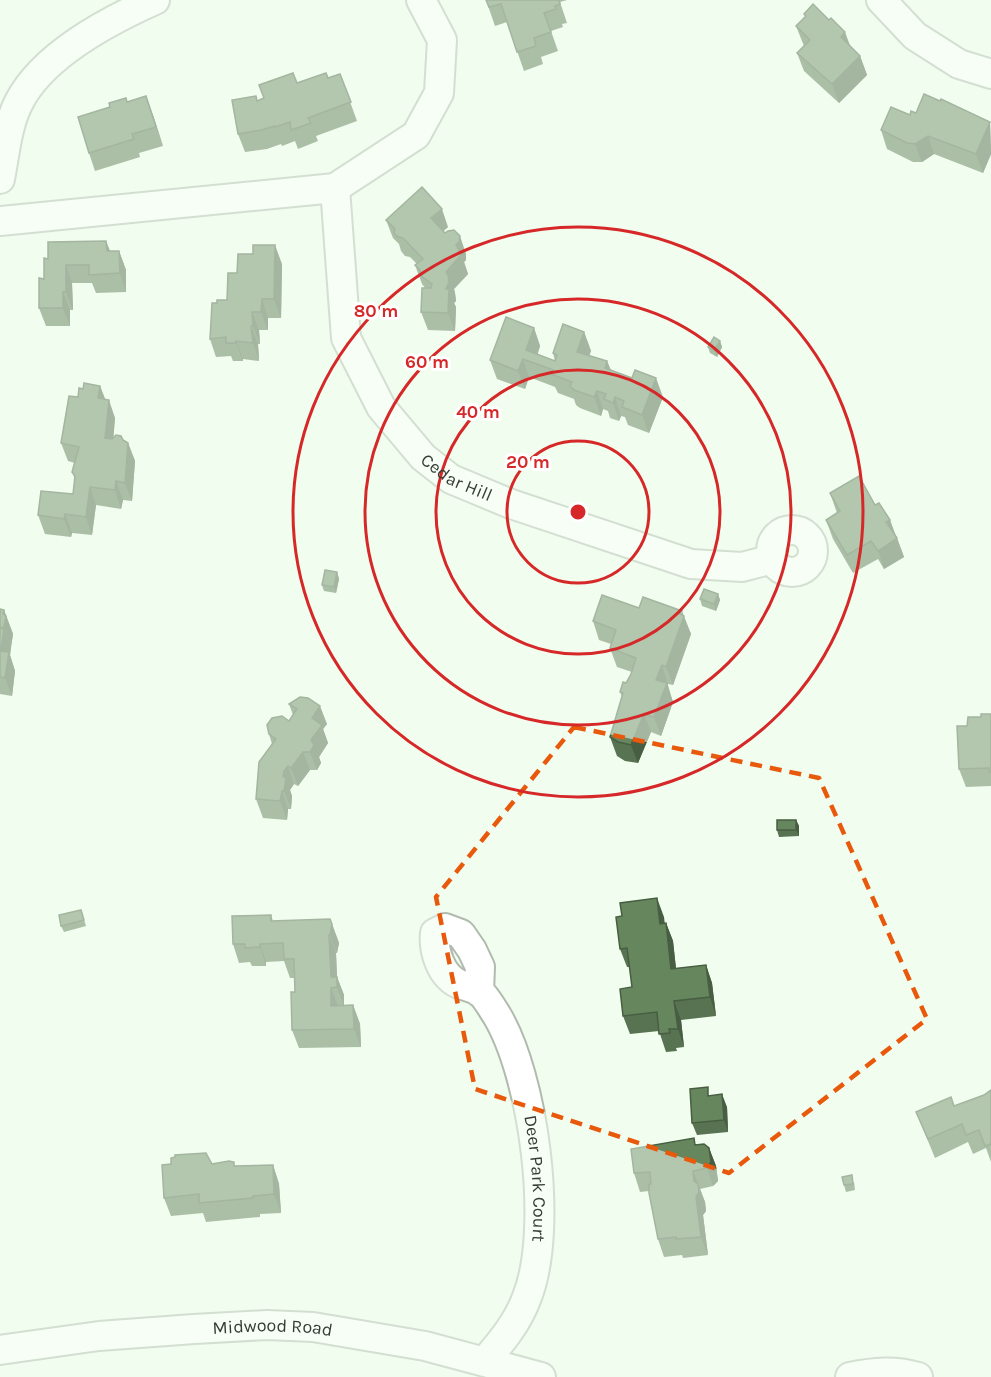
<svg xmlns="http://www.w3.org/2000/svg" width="991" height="1377" viewBox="0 0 991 1377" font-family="Karla,sans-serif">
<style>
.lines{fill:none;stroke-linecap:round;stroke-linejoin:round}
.street-casing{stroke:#b0bbae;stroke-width:32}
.street{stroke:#fff;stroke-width:28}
.wall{fill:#587351}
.shaded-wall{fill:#475e42}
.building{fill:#66865e;stroke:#475e42;stroke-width:1.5}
.marked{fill:none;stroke:#e8590c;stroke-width:4.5;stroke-dasharray:12 8;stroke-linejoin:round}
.ring{fill:none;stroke:#d62828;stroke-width:3}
.labels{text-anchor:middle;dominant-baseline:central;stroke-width:6;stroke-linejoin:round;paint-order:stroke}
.street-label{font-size:18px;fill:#383c37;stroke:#fff}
.centre{fill:#d62828;stroke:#fff;stroke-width:3}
.ring-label{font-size:18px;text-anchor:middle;font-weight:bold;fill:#d62828;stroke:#fff;stroke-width:6;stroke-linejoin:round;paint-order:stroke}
</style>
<rect width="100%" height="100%" fill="#f1fdee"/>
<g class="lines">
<g class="street-casing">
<g id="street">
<path d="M881,0l34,36 44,28 32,10"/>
<path d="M0,179c5,-25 7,-54 19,-77 24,-47 89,-81 136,-102"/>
<path id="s1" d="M335,188l11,150 35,69 42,50 28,22 60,25 180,60 51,3 31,-8"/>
<path d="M0,221l335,-33 81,-53 23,-42 3,-53 -21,-40"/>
<circle cx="792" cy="551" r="21"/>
<path id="s2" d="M479,992l1,-25 -8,-17 -11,-16 -16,-6 -10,5c-2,18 6,43 24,51 6,2 15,4 21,8 6,5 12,16 16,22 38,62 58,215 31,283 -9,25 -25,44 -42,64"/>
<path id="s3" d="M0,1350l99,-14 95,-7 73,-4 46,2 112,19 116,31"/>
<path d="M850,1377c24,-5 45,-7 68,0"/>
</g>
</g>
<use href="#street" class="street"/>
</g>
<g class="wall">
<path d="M486,0h81l-7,2 7,21 -5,1 1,3 -12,4 7,20 -17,6 2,7 -19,7 -17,-49 -12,4z"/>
<path d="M804,14l47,33 9,9 7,19 -28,28 -35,-32 -7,-18 7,-7 -8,-20 9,-9z"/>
<path d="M340,74l17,47 -41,15 2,5 -20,8 -3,-8 -13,5 -1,-2 -14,5 -22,3 -7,-18 19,-33 40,-18 31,-5z"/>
<path d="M127,102l26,13 10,31 -24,7 1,4 -45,14 -6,-18z"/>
<path d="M916,113l74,9 1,32 -8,19 -49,-19 -12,8h-9l-26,-13 -6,-19z"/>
<path d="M386,220l62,7 -5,4 23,23v6l-2,2 4,12 -14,15 1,4 1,8 -2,2 2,4 -1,24 -27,-1 -7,-18 4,-24 -3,-4 -7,-19 2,-1 -7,-7 -5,-1 -4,-5 -2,-7 -6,-6z"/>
<path d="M106,241l4,10h9l7,19v22l-30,1 -4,-10h-20l1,27h-3v16h-24l-7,-18 9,-49z"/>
<path d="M282,264l-1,54h-13v12h-9l1,14h-2l1,17 -16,-2v2h-10l-2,-5 -15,1 -6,-18 17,-39 10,-27z"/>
<path d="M534,328l6,18 -3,9 18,6 -2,-8 31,-21 7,19 -2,5 18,5 4,9 52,27 -14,36 -21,-8 -3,-8 -4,-1 -2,5 -9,-3 -2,-7 -5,-2 -2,7 -21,-8 -4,-3 -2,-6 -16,-6 -3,-6 -26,-10 -4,12 -28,-10 -7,-19z"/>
<path d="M720,341l2,6 -5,10 -7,-4 -2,-6z"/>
<path d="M100,386l5,13 10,19 -2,20 10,2 5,3 7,18 -3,40 -9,-1 -2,9 -25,-4 -4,30 -20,-2 -1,4 -26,-3 -7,-19 35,-21 2,-15 -3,-7 3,-9 -7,-2 -7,-18 17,-46 5,-8z"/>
<path d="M830,493l45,12 15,15 14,37 -20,12 -6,-10 -25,14 -20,-34 -7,-19 11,-7z"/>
<path d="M337,572l2,7 -3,14 -12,-2 -2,-6z"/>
<path d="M718,594l2,6 -4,11 -14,-5 -2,-7z"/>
<path d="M639,608l44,8 8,18 -18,51 -5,-1 -1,2 6,16 -12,34 -10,-4 -13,31 -13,-2 -8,-5 -7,-19 12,-40 -2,-5 6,-9 6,-11 -15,-5 -7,-19 1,-4 -12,-4 -6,-19z"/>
<path d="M0,609l4,1 9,24 -3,21 5,16 -3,25 -12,-2z"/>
<path d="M289,704l38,20 -4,5 5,14 -9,14 2,6 -4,7h-7l-12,16 -4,-2 -4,6 2,6 -1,13h-3l-1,11 -24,-2 -7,-19 16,-55 -3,-10 20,-13 4,-6z"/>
<path d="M991,714v72l-25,1 -7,-18 8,-43 14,-9z"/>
<path d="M796,820l3,6v10l-20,1 -2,-7z"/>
<path d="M81,910l5,16 -22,6 -3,-6z"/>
<path d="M271,915l2,6 57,-2 9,24 -2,10h-1l1,24 7,18v11l9,-1 7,19 1,23 -62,1 -7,-18 3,-38 -1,-14h-4l-6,-17 -18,1v4h-14l-2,-4 -11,1 -6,-19z"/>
<path d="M664,917v6h2l7,18 3,28 30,-4 6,18 4,33 -35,4 3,27 -8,1 1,3 -11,1 -7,-21 -29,3 -7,-18 9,-29 -2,-20h-3l-7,-18z"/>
<path d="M991,1090v72l-5,-14 -13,6 -5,-12 -33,16 -19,-46 38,-6 30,-11z"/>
<path d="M711,1096l16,11 1,25 -31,3 -5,-12z"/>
<path d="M696,1145l13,3 7,18 2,15 -5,5 -13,3 5,13 1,9 -3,4 5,40 -25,3 -1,-3 -18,2 -6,-18 -9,-48 -9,1 -6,-19z"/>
<path d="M212,1164l23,2 38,-1 6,19 2,29 -21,1v3l-54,5 -3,-9 -32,3 -7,-18z"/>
<path d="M854,1182l1,8 -9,2 -2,-7z"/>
</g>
<g class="shaded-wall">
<path d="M845,32l7,19 -11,-14z"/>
<path d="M860,56l7,19 -28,28 -7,-19z"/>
<path d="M146,96l7,19 10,31 -7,-19z"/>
<path d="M990,122l1,32 -8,19 -7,-19z"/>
<path d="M928,136l6,18 -12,8 -7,-18z"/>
<path d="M442,209l6,18 -10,9 -7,-18z"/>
<path d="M460,236l6,18v6l-2,2 4,12 -14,15 1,4 1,8 -2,2 2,4 -1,24 -7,-18 -2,-24v-17z"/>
<path d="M106,241l7,18 -6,-8z"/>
<path d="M275,245l7,19 -1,54 -7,-19z"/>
<path d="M119,251l7,19v22l-6,-19z"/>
<path d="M66,265l6,18 1,27 -7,-18z"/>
<path d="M63,292l7,18v16l-7,-18z"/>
<path d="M262,299l6,19v12l-7,-18z"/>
<path d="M252,312l7,18 1,14 -7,-18z"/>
<path d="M251,326l7,18 1,17 -6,-18z"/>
<path d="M534,328l6,18 -5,17 -9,-13z"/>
<path d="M584,332l7,19 -8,19 -6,-18z"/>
<path d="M236,341l7,18v2l-7,-18z"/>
<path d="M720,341l2,6 -5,10 -3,-6z"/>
<path d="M523,359l6,18 -4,12 -7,-18z"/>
<path d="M607,361l7,19 -9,-12z"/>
<path d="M656,378l7,19 -14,36 -7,-18z"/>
<path d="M100,386l7,18 -9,-6z"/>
<path d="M597,391l6,18 -2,7 -7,-19z"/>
<path d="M615,397l6,19 -2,5 -6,-18z"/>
<path d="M109,400l6,18 -3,38 -7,-18z"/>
<path d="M128,443l7,18 -3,40 -7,-18z"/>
<path d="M116,481l7,19 -2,9 -6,-19z"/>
<path d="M90,487l6,18 -4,30 -6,-18z"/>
<path d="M65,514l7,19 -1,4 -7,-18z"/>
<path d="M890,520l6,18 -10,-16z"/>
<path d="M897,538l7,19 -20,12 -6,-18z"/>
<path d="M337,572l2,7 -3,14 -2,-6z"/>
<path d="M718,594l2,6 -4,11 -2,-7z"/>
<path d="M4,610l9,24 -2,12 -7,-19 -1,-13z"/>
<path d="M682,611l9,23 -18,51 -7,-18z"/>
<path d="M4,629l7,18 -1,8 5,16 -3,25 -7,-18 -4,-27z"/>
<path d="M662,665l11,37 -12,34 -7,-19 2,-37z"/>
<path d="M320,706l7,18 -4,5 5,14 -9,14 2,6 -4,7 -7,-18 2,-34z"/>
<path d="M644,714l7,18 -13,31 -7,-18z"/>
<path d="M303,752l7,18 -12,16 -7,-18z"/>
<path d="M288,766l6,18 -4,6 2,6 -1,13 -7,-18 -1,-14 1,-6z"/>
<path d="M282,791l6,18 -1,11 -7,-19z"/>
<path d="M796,820l3,6v10l-3,-6z"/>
<path d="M657,898l7,19 3,25 -7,-18z"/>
<path d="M666,923l7,18 5,46 -7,-18z"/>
<path d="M332,924l7,19 -2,10 -7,-18z"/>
<path d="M329,935l7,18 1,25v-1l7,18v11l-7,-19 -6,-10z"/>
<path d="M260,944l6,18v4l-6,-19z"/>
<path d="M706,965l6,18 4,33 -6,-19z"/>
<path d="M331,988l7,18h-7z"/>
<path d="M674,1001l7,19 3,27 -6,-18z"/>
<path d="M353,1005l7,19 1,23 -7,-18z"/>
<path d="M722,1094l5,13 1,25 -4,-12z"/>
<path d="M709,1148l7,18 2,15 -5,5 -6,-18z"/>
<path d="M273,1165l6,19 2,29 -7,-19z"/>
<path d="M693,1171l12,31 1,9 -3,4 5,40 -7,-18z"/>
</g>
<g class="building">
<path d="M486,0h73l1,4 -5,2 1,3 -12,4 7,19 -17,6 2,8 -19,6 -16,-48 -12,3z"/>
<path d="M813,4l16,16 2,-2 14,14 -4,5 19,19 -28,28 -35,-31 13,-13 -14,-14 10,-10 -2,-2z"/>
<path d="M293,73l4,10 29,-10 2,5 12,-4 11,28 -43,16 3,5 -20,7 -1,-8 -15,5v-1l-14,4 -23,4 -6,-34 24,-4 1,5 7,-3 -5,-13z"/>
<path d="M924,94l16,7 1,-2 49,23 -14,32 -48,-18 -13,8 -8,-1 -26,-13 10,-23 19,8 1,-4 5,2z"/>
<path d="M146,96l10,31 -24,7 2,5 -45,14 -11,-36 32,-10 -1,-4 17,-5 1,4z"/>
<path d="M422,187l20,22 -11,9 14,15 3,-2 6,-1 6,6 -1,6 -3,3 5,10 -15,17 2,3 1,7 -3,7h3l-1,24 -27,-1 1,-24h9l1,-4 -12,-9v-5l-5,-5 8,-6 -20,-21 -5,-1 -4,-4 1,-4 -9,-9z"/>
<path d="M106,241l1,10h12l1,22 -31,2v-10h-23v27h-3v16h-24v-30l5,1v-21l4,1v-17z"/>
<path d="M253,245h22l-1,54h-12l-1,13h-9l1,14h-2l2,17 -17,-2v2h-10v-6l-16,2 2,-36h5v-3h10l1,-27h9l1,-19h15z"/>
<path d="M506,317l28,11 -8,22 29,11 2,-6 -4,-2 10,-29 21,8 -7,20 30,9 -2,7 27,10 3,-8 21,8 -14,37 -20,-8 2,-6 -9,-4 -2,6 -9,-4 2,-5 -9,-3 -3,6 -20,-7 -4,-4 2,-4 -21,-8 2,-4 -30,-11 -5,12 -28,-11z"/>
<path d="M714,337l6,4 -6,10 -6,-4z"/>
<path d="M84,383l16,3 -2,12 11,2 -4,38 7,1 4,-4 5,1 2,4 5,3 -3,40 -9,-2 -1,9 -25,-3 -4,30 -21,-3 -1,5 -26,-4 3,-24 32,3 2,-18 -3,-4 7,-25 -18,-4 8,-47 9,1 1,-9 4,1z"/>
<path d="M859,476l16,29 4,-2 11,17 -4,2 11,16 -19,13 -7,-10 -24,14 -21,-35 14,-9 -10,-18z"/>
<path d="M325,570l12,2 -3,15 -12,-2z"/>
<path d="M704,589l14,5 -4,10 -14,-5z"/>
<path d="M602,595l37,13 4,-11 39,14 -2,3 4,2 -18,51 -4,-2 -6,15 11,3 -13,34 -10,-3 -13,31 -13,-3 -8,-5 13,-44 -3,-1 3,-10 3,1 5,-9 5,-16 -26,-10 6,-18 -23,-9z"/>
<path d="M0,609l4,1 -1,4 3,2 -2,11 -3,1 3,1 -3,22 8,1 -4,26 -5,-1z"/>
<path d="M300,697l8,1 12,8 -8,12 10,7 -11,15 3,5 -4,7h-7l-12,16 -3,-2 -4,5 -1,6h3l-2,14h-2l-2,10 -24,-2 3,-37 17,-23 -7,-5 -2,-9 5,-7 10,-2 7,5 8,-12 -8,-5z"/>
<path d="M981,714h10v58h-2v-4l-30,1 -2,-43h10l1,-9h13z"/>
<rect x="777" y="820" width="19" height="10"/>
<path d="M657,898l3,26 6,-1 5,46 35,-4 4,32 -36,4 4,28h-9l1,4 -11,1 -2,-22 -34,4 -3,-27 12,-2 -5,-39 -7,1 -4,-32 6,-1 -2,-13z"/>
<path d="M81,910l3,10 -23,6 -2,-11z"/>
<path d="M271,915v6l59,-2 2,5 -2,11h-1l2,42h6v10l-6,1v18l22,-1 1,24 -62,1 -1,-38h4l-1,-33h-10l-1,-16 -23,1v3l-15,1v-4h-12l-1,-28z"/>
<path d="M708,1087v9l14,-2 2,26 -32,3 -2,-34z"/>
<path d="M991,1090v54l-6,2 -6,-16 -13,5 -4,-11 -34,15 -12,-27 35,-15 3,9 30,-11z"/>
<path d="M694,1138l1,7 9,-1 5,4 2,14 -4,6 -14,3 1,10 4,3 1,8 -3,5 5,40 -25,2v-2l-18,2 -9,-46v-9h2l-1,-12 -16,1 -3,-24z"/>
<path d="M206,1153l6,11 17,-3 5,1v4l39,-1 1,29 -21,2v2l-54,5v-9l-35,4 -2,-33 9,-1v-6l4,-1v-2z"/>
<path d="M852,1175l1,9 -9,1 -2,-8z"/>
</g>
<path d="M0 0H991V1377H0ZM574,727l245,51 108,241 -198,154 -254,-84 -39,-192z" fill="#f1fdee" fill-opacity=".55" fill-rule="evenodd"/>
<path class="marked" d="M574,727l245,51 108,241 -198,154 -254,-84 -39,-192z"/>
<g class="ring">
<circle cx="578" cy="512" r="71"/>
<circle cx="578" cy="512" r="142"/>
<circle cx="578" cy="512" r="213"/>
<circle cx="578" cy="512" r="285"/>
</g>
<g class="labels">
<g class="street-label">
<text stroke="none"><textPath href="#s1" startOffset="333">Cedar Hill</textPath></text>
<text stroke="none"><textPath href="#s2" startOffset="372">Deer Park Court</textPath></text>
<text stroke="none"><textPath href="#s3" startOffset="274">Midwood Road</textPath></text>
</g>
</g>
<circle cx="578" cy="512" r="9" class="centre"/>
<g class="ring-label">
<text x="376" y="317">80 m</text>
<text x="427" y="368">60 m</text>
<text x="478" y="418">40 m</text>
<text x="528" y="468">20 m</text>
</g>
</svg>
